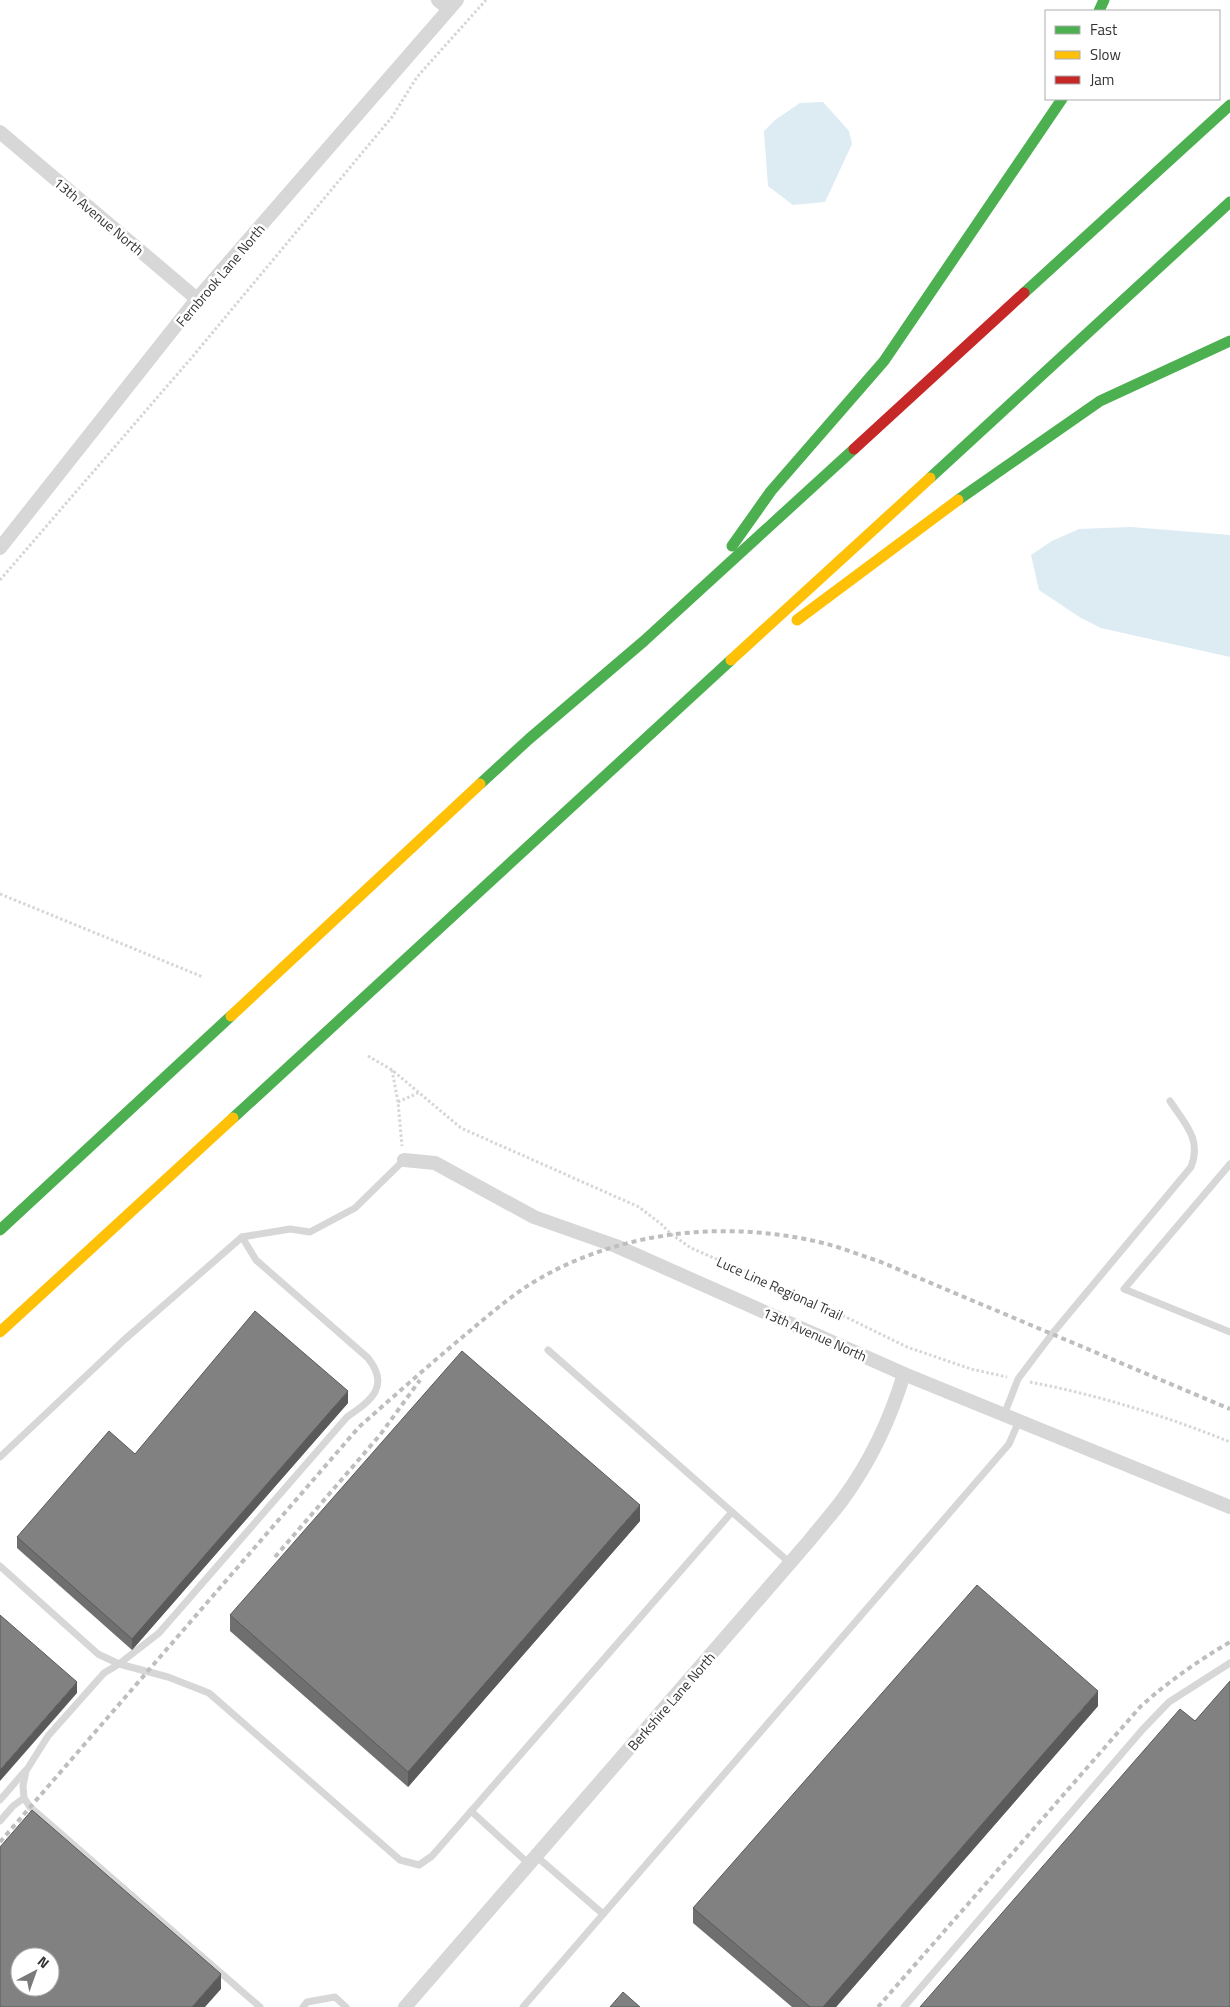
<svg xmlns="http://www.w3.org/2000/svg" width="1230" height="2007" viewBox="0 0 1230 2007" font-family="'Titillium Web',sans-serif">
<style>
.water{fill:#ddebf3}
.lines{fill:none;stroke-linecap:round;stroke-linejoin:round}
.path{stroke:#d6d6d6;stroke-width:3;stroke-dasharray:2.5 2.5;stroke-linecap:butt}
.lane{stroke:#d7d7d7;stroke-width:7}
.street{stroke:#d7d7d7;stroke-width:14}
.fast{stroke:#4caf50;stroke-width:11}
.slow{stroke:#ffc107;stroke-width:11}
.jam{stroke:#c62828;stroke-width:11}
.rail{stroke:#bebebe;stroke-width:4;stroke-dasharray:5 4;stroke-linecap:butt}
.wall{fill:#6f6f6f}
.shaded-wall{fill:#5a5a5a}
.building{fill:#818181;stroke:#5a5a5a;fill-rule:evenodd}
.labels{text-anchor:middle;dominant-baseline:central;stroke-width:5;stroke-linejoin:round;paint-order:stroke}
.street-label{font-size:14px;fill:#333;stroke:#fff}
</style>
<rect width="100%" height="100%" fill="#fff"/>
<g class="water">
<path d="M823,102l26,29 3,13 -27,58 -32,3 -25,-19 -4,-55 11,-11 25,-17z"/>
<path d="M1131,527l99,8v122l-129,-29 -20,-10 -42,-28 -8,-35 21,-14 27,-12z"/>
</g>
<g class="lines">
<g class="path">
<path d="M0,580l193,-224 199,-239 25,-40 69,-77"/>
<path d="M0,894l203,83"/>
<path d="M368,1056l24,14 69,58 178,79 22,17 10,10 20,14 116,50 100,49 64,22 36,8"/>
<path d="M392,1070l6,32 4,44"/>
<path d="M398,1102l20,-9"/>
<path d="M1030,1382c68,13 136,34 200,60"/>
</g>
<g class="lane">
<path d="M1230,1164l-106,125 106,43"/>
<path d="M242,1237l14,23 112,98c23,29 2,43 -21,59l-188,216 -40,31 -15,9 -56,63 -22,35 -3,15 1,12 6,9 230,200"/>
<path d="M548,1350l242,213"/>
<path d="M1004,1415l14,-36 34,-45 139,-167c11,-28 -6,-43 -21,-66"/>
<path d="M0,1457l124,-117 118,-103 48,-8 20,3 45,-24 49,-48"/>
<path d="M0,1566l98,88 21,10 49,13 41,16 191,167 19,5 13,-9 300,-344"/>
<path d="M0,1800l25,-29"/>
<path d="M471,1811l58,53"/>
<path d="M0,1821l13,-15 11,-8"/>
<path d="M536,1856l67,58"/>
<path d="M303,2007l4,-5 28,-5 11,10"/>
<path d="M523,2007l486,-563 10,-23"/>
<path d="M904,2007l239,-278 26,-27 61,-39"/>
</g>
<g class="street">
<path d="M438,0l11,9"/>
<path d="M0,132l197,167"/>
<path d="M0,548l197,-249 260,-299"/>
<path d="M404,1160l31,3 99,54 82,29 288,128 326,133"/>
<path d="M405,2007l404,-466c11,-14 23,-27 34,-42 27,-37 48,-82 61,-125"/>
</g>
<g class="fast">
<path d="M1099,11l5,-11"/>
<path d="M1024,293l206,-188"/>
<path d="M930,478l300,-276"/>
<path d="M958,500l142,-99 130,-60"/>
<path d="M732,546l39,-55 113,-130 178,-262"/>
<path d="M480,784l49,-45 115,-98 210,-192"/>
<path d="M233,1118l498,-458"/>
<path d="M0,1230l231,-214"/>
</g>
<g class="slow">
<path d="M797,620l161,-120"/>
<path d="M731,660l199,-182"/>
<path d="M231,1016l249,-232"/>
<path d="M0,1332l233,-214"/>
</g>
<path class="jam" d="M854,449l170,-156"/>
<g class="rail">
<path d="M275,1557l105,-122 40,-55"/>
<path d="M0,1842l359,-415c35,-31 70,-62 106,-92 25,-21 50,-43 79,-59 85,-47 189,-56 283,-32 18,5 36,12 54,18l349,147"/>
<path d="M878,2007l263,-301c28,-25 57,-45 89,-64"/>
</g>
</g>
<g class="wall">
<path d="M348,1403l-216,247 -115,-102v-11l118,-83z"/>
<path d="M640,1521l-232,266 -178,-156v-16z"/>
<path d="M1098,1706l-262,301h-44l-99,-84v-15z"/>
</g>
<g class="shaded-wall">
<path d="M348,1391v12l-216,247v-11z"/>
<path d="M640,1505v16l-232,266v-15z"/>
<path d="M77,1682v11l-77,88v-11z"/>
<path d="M1098,1691v15l-262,301h-13z"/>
<path d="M221,1974v15l-16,18h-13z"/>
</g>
<g class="building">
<path d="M255,1311l93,80 -216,248 -115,-102 92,-106 26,23z"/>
<path d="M462,1351l178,154 -232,267 -178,-157z"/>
<path d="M977,1585l121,106 -275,316h-13l-117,-99z"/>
<path d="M0,1615l77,67 -77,88z"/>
<path d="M1230,1681v326h-310l260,-298 15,12z"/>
<path d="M32,1810l189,164 -29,33h-192v-160zM20,1957h30v30h-30z"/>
<path d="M623,1992l17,15h-30z"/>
</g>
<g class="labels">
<g class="street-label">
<text transform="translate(99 216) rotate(40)">13th Avenue North</text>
<text transform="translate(220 275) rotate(-50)">Fernbrook Lane North</text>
<text transform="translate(780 1288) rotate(24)">Luce Line Regional Trail</text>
<text transform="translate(815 1334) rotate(24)">13th Avenue North</text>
<text transform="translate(671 1701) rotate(-49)">Berkshire Lane North</text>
</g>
</g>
<rect x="1045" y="10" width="175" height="90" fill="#ffffff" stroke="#adadad"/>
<rect x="1055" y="26" width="25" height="8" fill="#4caf50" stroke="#adadad"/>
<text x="1090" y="35" font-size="15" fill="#333333">Fast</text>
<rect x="1055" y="51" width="25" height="8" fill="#ffc107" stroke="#adadad"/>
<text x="1090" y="60" font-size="15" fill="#333333">Slow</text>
<rect x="1055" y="76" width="25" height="8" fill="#c62828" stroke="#adadad"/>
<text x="1090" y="85" font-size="15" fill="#333333">Jam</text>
<g transform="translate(35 1972) rotate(41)"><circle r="24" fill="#ffffff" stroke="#adadad"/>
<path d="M0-4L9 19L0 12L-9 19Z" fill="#7a7a7a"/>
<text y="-8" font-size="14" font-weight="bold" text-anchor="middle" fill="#333333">N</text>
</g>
</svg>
